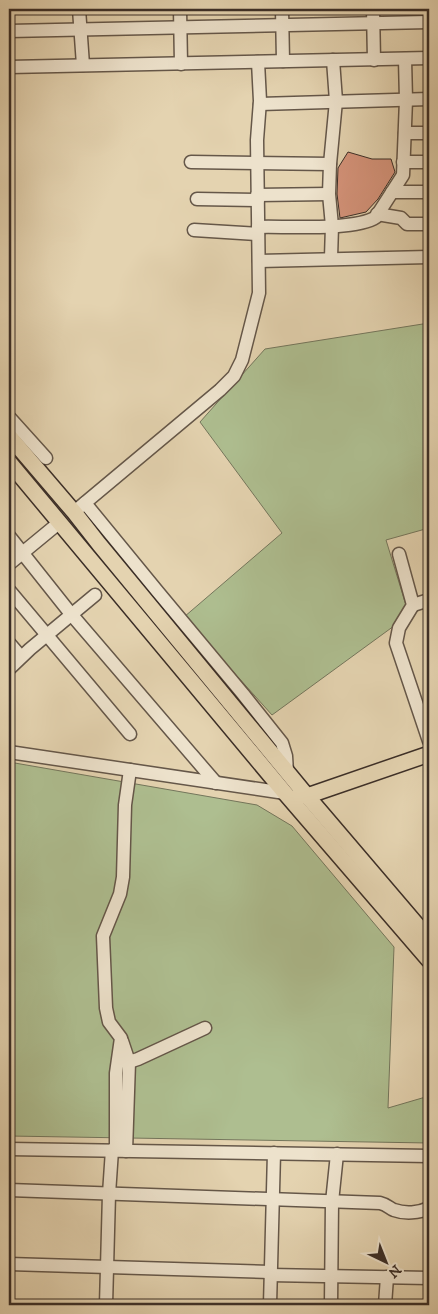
<svg xmlns="http://www.w3.org/2000/svg" width="438" height="1314" viewBox="0 0 438 1314" font-family="'IM FELL DW Pica',serif">
<style>
.green{fill:#aebe90;stroke:#74765c}
.building{fill:#d5937a;stroke:#3b2e27}
.lines{fill:none;stroke-linecap:round;stroke-linejoin:round}
.minor-casing{stroke:#655749;stroke-width:15}
.major-casing{stroke:#3b2e27;stroke-width:18}
.minor{stroke:#ede2cc;stroke-width:12}
.major{stroke:#e4d3b0;stroke-width:15}
</style>
<rect width="100%" height="100%" fill="#e4d3b0"/>
<filter id="stains"><feTurbulence type="fractalNoise" baseFrequency=".004" numOctaves="4"/><feColorMatrix values="0 0 0 0 .2 0 0 0 0 .09 0 0 0 0 .02 0 0 0 .5 -.17"/></filter>
<radialGradient id="worn" r=".72"><stop offset=".6" stop-color="#630" stop-opacity="0"/><stop offset="1" stop-color="#630" stop-opacity=".3"/></radialGradient>
<g class="green">
<path d="M429,323v205l-43,12 23,75 -137,100 -88,-98 98,-84 -82,-111 65,-73z"/>
<path d="M9,762l248,43 35,21 102,121 -6,161 41,-12v47l-420,-7z"/>
</g>
<path class="building" d="M348,152l24,7h19l4,13 -17,27 -12,13 -26,6 -3,-24 1,-26z"/>
<g class="lines">
<g class="minor-casing">
<g id="minor">
<path d="M79,9l4,56"/>
<path d="M180,9l1,55"/>
<path d="M282,9l1,52"/>
<path d="M373,9l1,51"/>
<path d="M9,31l420,-9"/>
<path d="M9,67l420,-9"/>
<path d="M260,104l169,-5"/>
<path d="M405,133h24"/>
<path d="M191,162l139,2"/>
<path d="M403,162h26"/>
<path d="M392,192h37"/>
<path d="M257,195l72,-1"/>
<path d="M197,199l61,1"/>
<path d="M377,214l24,4 6,6h22"/>
<path d="M258,227c26,-1 98,4 118,-10l27,-42 3,-75 -1,-41"/>
<path d="M194,230l64,4"/>
<path d="M331,258l1,-32 -3,-32 1,-30 6,-63 -3,-41"/>
<path d="M259,261l170,-4"/>
<path d="M9,417l37,41"/>
<path d="M85,503l73,89 85,102 39,49 4,13 1,16"/>
<path d="M74,512l146,-122 14,-14 8,-16 17,-67 -2,-153 3,-39 -2,-39"/>
<path d="M9,536l62,78 145,169"/>
<path d="M399,554l14,51 -14,23 -3,15 33,98"/>
<path d="M9,564l51,-42"/>
<path d="M9,590l121,144"/>
<path d="M413,605l16,-5"/>
<path d="M9,643l12,14"/>
<path d="M9,669l21,-20 65,-54"/>
<path d="M9,752l276,41"/>
<path d="M122,1041l7,21 -3,89"/>
<path d="M122,1061l7,1 9,-3 67,-31"/>
<path d="M9,1149l420,7"/>
<path d="M116,1150v-77l5,-35 -12,-16 -3,-14 -3,-72 17,-42 3,-17 2,-72 5,-35"/>
<path d="M9,1190l371,13c8,2 9,5 14,7 11,4 25,3 35,-2"/>
<path d="M9,1264l261,8"/>
<path d="M270,1275l159,3"/>
<path d="M106,1305l3,-111 3,-44"/>
<path d="M270,1305l4,-152"/>
<path d="M331,1305l1,-103 5,-48"/>
<path d="M385,1305l2,-28"/>
</g>
</g>
<g class="major-casing">
<g id="major">
<path d="M9,436l65,76 25,32 208,252 122,143"/>
<path d="M9,462l276,331 144,167"/>
<path d="M299,795l8,1 122,-42"/>
</g>
</g>
<use href="#minor" class="minor"/>
<use href="#major" class="major"/>
</g>
<rect width="438" height="1314" fill="none" stroke="#e4d3b0" stroke-width="30"/>
<rect x="10" y="10" width="418" height="1294" fill="none" stroke="#3b2e27" stroke-width="2.5"/>
<rect x="15" y="15" width="408" height="1284" fill="none" stroke="#3b2e27"/>
<g transform="translate(386 1262) rotate(137)" stroke="#ede2cc" stroke-width="4" paint-order="stroke">
<path d="M0-4L9 19L0 12L-9 19Z" fill="#3b2e27"/>
<text y="-8" font-size="14" font-weight="bold" text-anchor="middle" fill="#3b2e27">N</text>
</g>
<rect width="100%" height="100%" filter="url(#stains)"/>
<rect width="100%" height="100%" fill="url(#worn)"/>
</svg>
